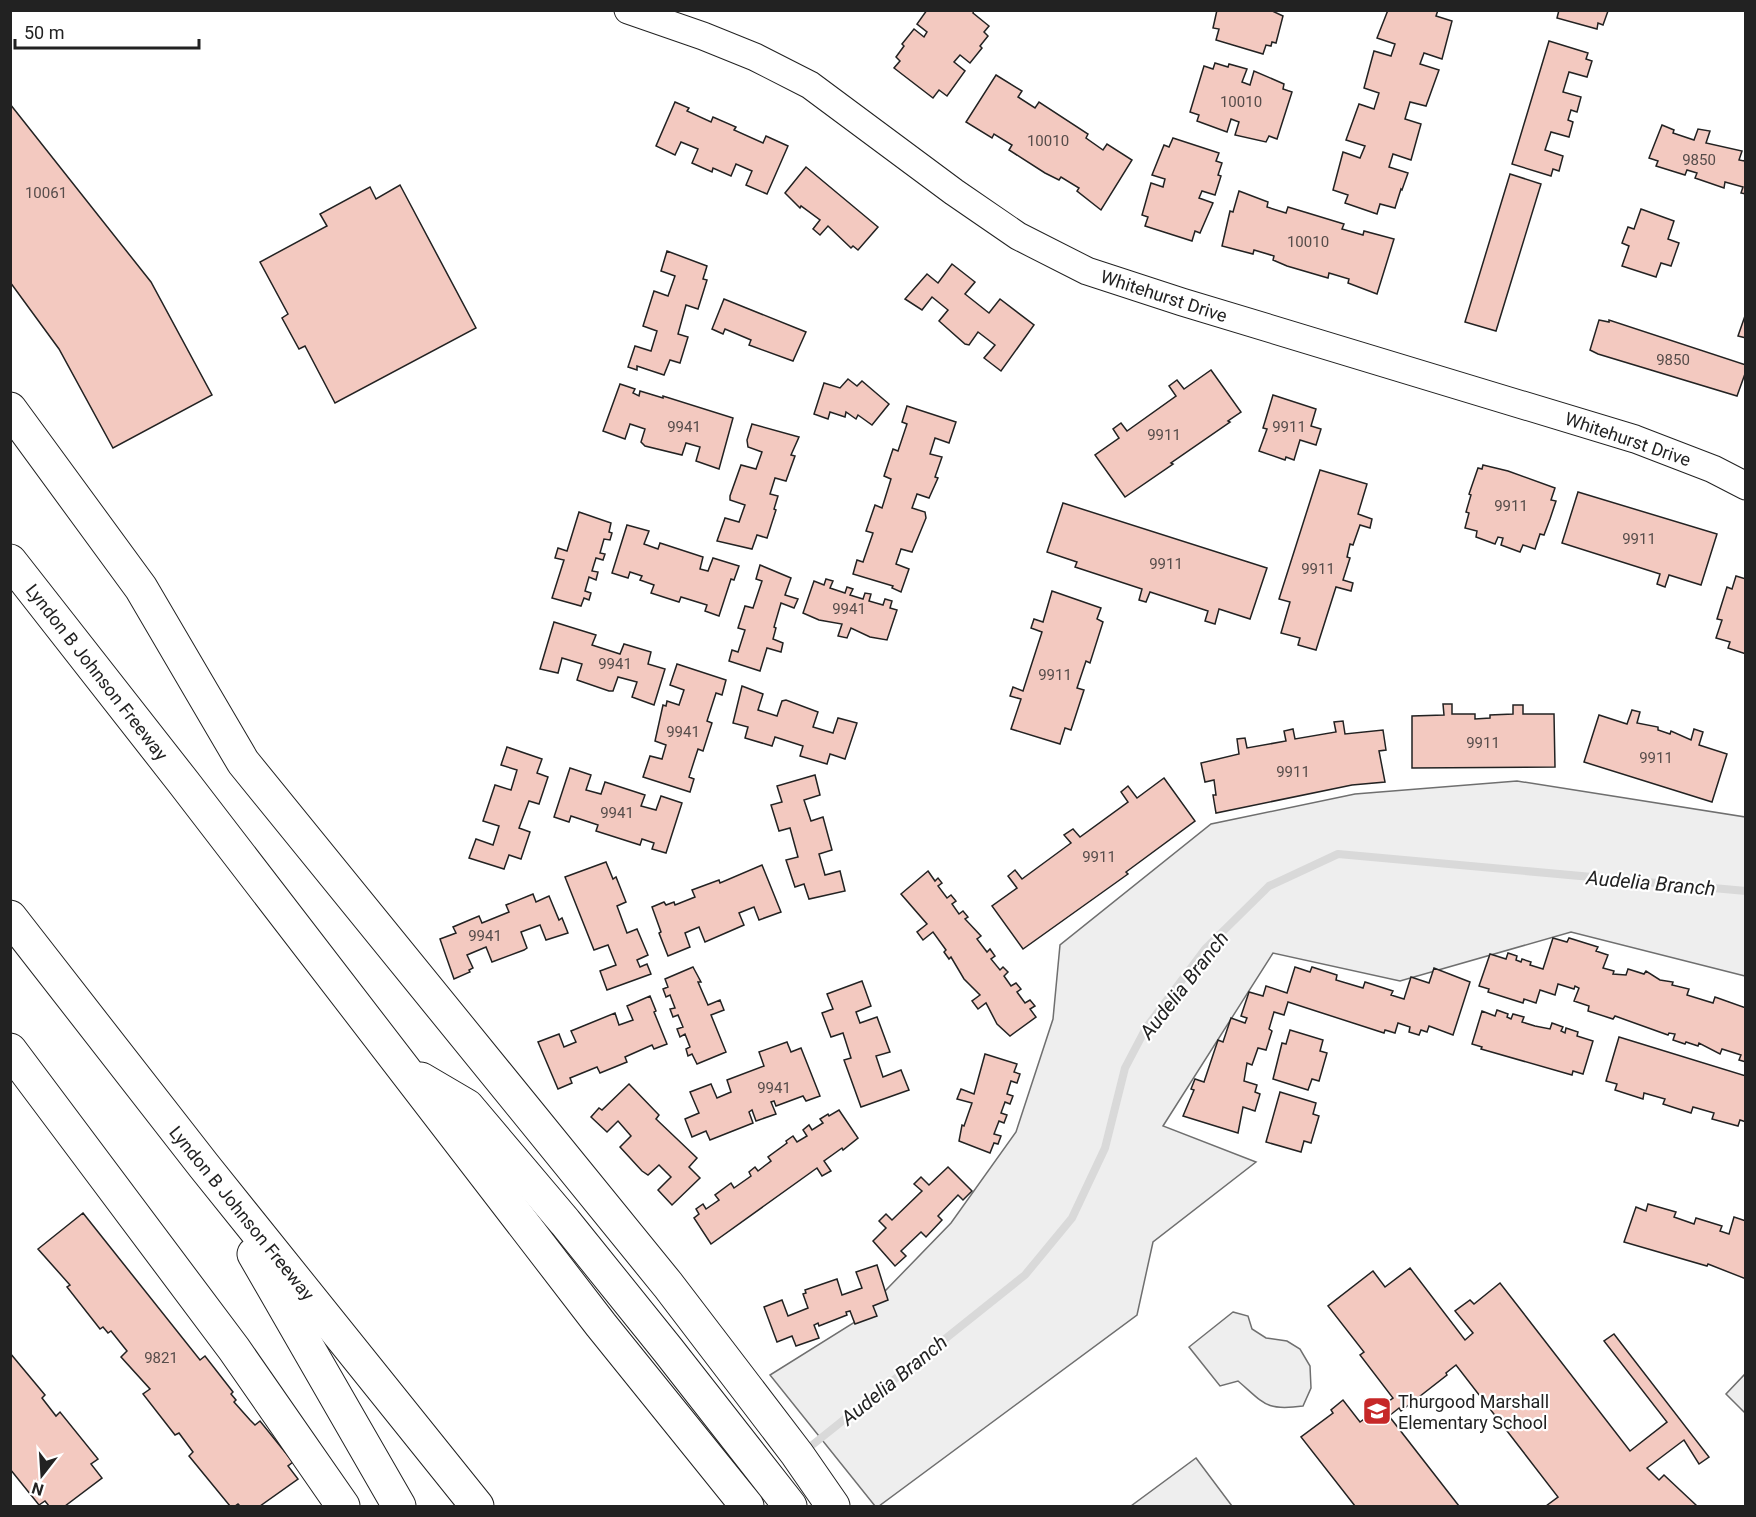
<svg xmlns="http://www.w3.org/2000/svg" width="1756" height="1517" viewBox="0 0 1756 1517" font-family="Roboto,sans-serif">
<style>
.green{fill:#eee;stroke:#6f6f6f;stroke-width:1.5}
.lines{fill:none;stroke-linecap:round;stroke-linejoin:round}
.stream{stroke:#d9d9d9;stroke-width:8}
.building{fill:#f3c9c0;stroke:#222;stroke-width:1.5}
.minor-casing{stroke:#222;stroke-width:29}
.major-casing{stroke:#222;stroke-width:35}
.highway-casing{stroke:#222;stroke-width:35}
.minor{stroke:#fff;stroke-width:27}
.major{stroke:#fff;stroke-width:33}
.highway{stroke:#fff;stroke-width:33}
.labels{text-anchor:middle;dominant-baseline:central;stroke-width:4.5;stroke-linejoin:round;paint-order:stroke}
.number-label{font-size:15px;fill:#564c4a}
.street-label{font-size:18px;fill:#222;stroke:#fff}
.poi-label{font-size:18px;fill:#222;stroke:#fff;text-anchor:start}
.water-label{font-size:20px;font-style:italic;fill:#222;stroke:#fff}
</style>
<rect width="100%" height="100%" fill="#fff"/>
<g class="green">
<path d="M1517,781l228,36v159l-174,-44 -171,49 -127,-28 -110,173 93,36 -103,80 -16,73 -258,191h-4l-105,-131 85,-53 96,-99 65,-91 37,-113 7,-74 151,-121 144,-30z"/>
<path d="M1233,1312l15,4 4,13 14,9 21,3 13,8 10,17 1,22 -8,18c-38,5 -38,-2 -65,-25l-18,5 -31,-39z"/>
<path d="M1745,1374v39l-19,-19z"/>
<path d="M1196,1458l36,48h-101z"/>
</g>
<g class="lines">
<path class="stream" d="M806,1450l219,-175 47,-57 33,-70 20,-80 21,-40 60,-80 63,-62 69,-32 408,37"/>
</g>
<g class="building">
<path d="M927,10h47l-1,3 16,13 -5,6 4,4 -8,10 2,2 -12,15 -10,-8 -6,7 11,9 -18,25 -8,-6 -6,8 -39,-30 6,-7 -4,-4 8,-11 -2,-2 12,-15 10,8 3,-5 -10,-8z"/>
<path d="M1217,10h53l13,6 -7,27 -4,-1 -1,4 -5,-1 -3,9 -47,-14 3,-11 -6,-1z"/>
<path d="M1388,10h50l-2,6 16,5 -10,38 -18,-6 -4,11 19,6 -13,36 -16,-4 -5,17 16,5 -10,36 -18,-6 -4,13 19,6 -6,17 -1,-1 -6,19 -15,-4 -3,10 -32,-11 3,-8 -15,-5 10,-38 17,6 5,-12 -19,-6 13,-36 15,5 5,-16 -15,-5 10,-37 17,5 4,-12 -18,-6z"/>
<path d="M1559,10h48l1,1 -5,14 -5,-2 -1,6 -40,-11z"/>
<path d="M1549,41l39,12 -2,6 6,2 -5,16 -18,-5 -6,20 18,5 -4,15 -6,-2 -3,10 5,2 -4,15 -18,-5 -6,18 18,6 -4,15 -6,-2 -2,7 -39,-12z"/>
<path d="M1215,63l13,4 1,-3 18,5 -5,13 8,3 4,-14 30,13 -1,5 9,3 -15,47 -8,-3 -3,6 -31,-7 4,-13 -8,-3 -4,13 -30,-11 2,-6 -9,-3 14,-46 9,3z"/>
<path d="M996,75l26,16 -4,6 17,11 4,-6 49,32 -2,4 17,12 4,-6 25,16 -31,50 -24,-19 2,-3 -18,-11 -2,3 -14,-7 -36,-23 3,-5 -18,-11 -2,4 -26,-16z"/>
<path d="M675,102l14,6 -2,3 24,11 2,-5 23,10 -2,3 29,13 3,-7 22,10 -21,48 -21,-9 6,-14 -16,-7 -5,12 -18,-8 -1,4 -20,-9 6,-14 -17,-7 -6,13 -19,-9z"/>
<path d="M10,104l141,178 61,113 -99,53 -54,-99 -49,-67z"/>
<path d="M1662,125l12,5 -1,3 21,7 4,-11 12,2 -4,12 36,8 -3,9 5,1 2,-3v36l-5,-1 2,-6 -18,-5 -1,6 -29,-10 2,-5 -10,-3 -2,5 -29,-9 2,-5 -9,-3z"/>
<path d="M1173,138l46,15 -3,8 6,2 -4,12 3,1 -6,19 -13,-4 -3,7 14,5 -13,30 -5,-2 -3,10 -47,-15 3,-9 -6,-2 9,-32 12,4 2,-8 -13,-4 12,-30 5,2z"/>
<path d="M806,167l72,60 -20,23 -5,-4 -2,2 -23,-22 -8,9 -7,-6 7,-9 -19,-14 -1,2 -15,-15z"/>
<path d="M1510,174l31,10 -45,147 -31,-9z"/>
<path d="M400,185l76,143 -141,75 -30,-57 -6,3 -17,-31 6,-4 -28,-52 67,-36 -7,-12 50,-27 6,12z"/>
<path d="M1239,191l29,11 -1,5 19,6 2,-6 56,17 -2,5 21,6 1,-4 30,8 -17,55 -29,-11 1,-4 -20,-6 -1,5 -41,-12 -14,-6 1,-4 -20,-6 -1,4 -31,-8 8,-35 3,1z"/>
<path d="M1641,209l33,12 -6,18 11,4 -8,23 -10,-3 -5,14 -34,-11 7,-20 -7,-3 6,-16 6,2z"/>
<path d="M667,251l40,15 -4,13 4,1 -9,29 -12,-4 -8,29 10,3 -8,26 -10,-3 -6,15 -27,-9v4l-9,-3 7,-21 16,5 6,-20 -14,-5 11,-35 14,5 7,-20 -14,-5z"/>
<path d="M952,264l23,18 -10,12 24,19 11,-14 34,26 -33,46 -17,-13 11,-13 -17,-13 -9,13 -4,-1 -26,-23 9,-11 -16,-13 -10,13 -17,-11 22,-25 11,9z"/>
<path d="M724,299l82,33 -13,29 -44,-16 2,-5 -26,-11 -2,5 -11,-5z"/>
<path d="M1746,313v25l-8,-2z"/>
<path d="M1599,320l10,2v-2l137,45v6l-9,25 -139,-42 -8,-4z"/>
<path d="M1211,370l30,42 -13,9 2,1 -59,41 2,1 -48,33 -30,-42 24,-17 -6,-9 8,-6 6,8 49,-35 -7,-10 8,-6 7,9z"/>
<path d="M848,379l9,7 5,-5 27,23 -17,21 -14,-10 -2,4 -10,-7 -1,5 -15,-5 -2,7 -14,-5 10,-31 16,5z"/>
<path d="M620,384l15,5 -2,4 6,3 1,-5 23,7v-2l70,22 -14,51 -23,-8 4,-14 -14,-4 -4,12 -37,-9 -4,-4 4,-13 -15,-5 -5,15 -22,-8z"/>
<path d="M1273,395l43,14 -5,17 10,3 -5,16 -16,-5 -6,20 -8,-3 -1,3 -26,-9 8,-22 -4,-1z"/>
<path d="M907,406l49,16 -7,21 -14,-5 -5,16 12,3 -7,20 3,1 -9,20 -12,-4 -5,14 13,4 1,6 -14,34 -11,-3 -5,15 13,5 -8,23 -9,-4 1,-2 -40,-12 4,-14 6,2 10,-29 -7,-2 9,-26 7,3 9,-29 -7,-3 9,-27 5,2 9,-27 -5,-2z"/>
<path d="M752,424l47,13 -8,18 4,1 -9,25 -11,-3 -5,16 8,2 -4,13 2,1 -9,28 -10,-3 -5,14 -35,-8 8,-23 14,4 6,-17 -15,-5v-4l11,-31 15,4 6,-17 -14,-5 -1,-7z"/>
<path d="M1483,465l25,6 47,17 -4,12 5,1 -6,18 -6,16 -4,-1 -5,15 -12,-4 -3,7 -19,-7 2,-7 -5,-1 -3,7 -19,-7 1,-6 -12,-3 4,-15 -3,-1 5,-17 -2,-1 9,-26 4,1z"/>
<path d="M1320,470l47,14 -9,30 14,5 -2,9 -10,-3 -7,20 -3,-1 -3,13 3,1 -7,22 10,3 -2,8 -15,-4 -20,63 -18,-5 2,-7 -19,-5 9,-31 -11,-3z"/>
<path d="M1578,492l139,42 -16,51 -32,-10 -4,12 -8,-3 3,-10 -98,-31z"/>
<path d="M1063,503l204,65 -17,51 -31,-10 -4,15 -10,-3 3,-10 -58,-19 -4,10 -7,-2 3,-11 -67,-22 2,-5 -30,-10z"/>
<path d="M579,512l32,11 -2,9 3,1 -2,7 -6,-1 -4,14 5,1 -2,6 -7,-2 -4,13 6,1 -2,8 -7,-3 -4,14 6,2 -2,7 -5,-2 -3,8 -29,-8 12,-38 -9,-2 3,-10 9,3z"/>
<path d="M627,525l22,6 -5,13 14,5 2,-6 43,14 -3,12 8,2 5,-13 26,8 -5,14 -3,-1 -12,37 -14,-5 2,-6 -26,-8 -2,5 -28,-9 3,-8 -14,-5 2,-4 -12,-4 -2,6 -16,-5z"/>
<path d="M760,565l31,13 -6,17 13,4 -4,9 -13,-5 -7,24 2,1 -3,11 10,4 -2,9 -14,-4 -7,23 -31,-10 3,-11 6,2 7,-22 -7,-2 7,-22 8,2 9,-27 -6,-2z"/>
<path d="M1736,576l10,3v75l-18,-6 2,-6 -14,-4 6,-18 -5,-1 10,-32 5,2z"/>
<path d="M826,579l7,2 -3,7 15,5 2,-6 6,2 -3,6 13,4 2,-6 6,1 -2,7 14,4 2,-6 7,2 -2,7 7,2 -10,30 -17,-3 -19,-9 -4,10 -9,-2 4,-12 -23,-4 -16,-7 11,-32 10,4z"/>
<path d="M1052,591l49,17 -4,11 6,3 -13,41 -4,-2 -9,27 7,2 -13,40 -6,-2 -5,16 -49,-15 10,-30 -11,-3 3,-9 10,4 19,-59 -11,-4 3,-9 9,3z"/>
<path d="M554,622l42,13 -4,10 28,9 4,-10 27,8 -3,12 17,5 -11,36 -22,-8 5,-15 -19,-5 -5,14h-4l-32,-11 5,-16 -20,-6 -4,15 -18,-4z"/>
<path d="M677,664l49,16 -4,15 -6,-2 -9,28 5,2 -9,28 -5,-2 -9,28 5,2 -4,13 -47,-15 7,-21 12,3 4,-14 -11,-4 8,-36 3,1 1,-5 12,4 5,-15 -14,-5z"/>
<path d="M742,686l21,8 -5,16 19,6 5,-15 4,-1 32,12 -5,15 20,6 5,-15 19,5 -12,36 -15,-5 -3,10 -27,-8 3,-10 -28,-9 -3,9 -27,-8 3,-11 -15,-4z"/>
<path d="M1443,704h9v10h23v5l15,-1v-3l23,-1v-9h10v9h31l1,53 -143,1v-52l32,-1z"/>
<path d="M1632,710l8,2 -3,11 21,4v3l12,4 1,-3 20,9 3,-11 9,3 -4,13 28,9 -15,48 -128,-40 15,-47 28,9z"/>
<path d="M1343,721l2,13 38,-4 3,20 -7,1 6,31 -33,3 -136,28 -3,-18h3l-2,-15 -9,2 -4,-19 38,-9 -2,-15 8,-1 2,10 39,-7 -2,-10 9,-2 2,10 41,-7 -2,-10z"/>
<path d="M507,747l35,12 -5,14 11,4 -9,27 -10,-3 -10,27 11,4 -9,27 -12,-4 -5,14 -35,-11 7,-19 17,6 6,-19 -16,-5 12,-36 16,5 6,-20 -16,-5z"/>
<path d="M570,768l21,7 -5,15 15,4 4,-12 40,13 -4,11 15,4 5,-14 21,7 -16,50 -14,-4 2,-6 -12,-4 -2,6 -44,-14 2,-6 -27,-9 -2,6 -15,-5z"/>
<path d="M815,775l5,20 -16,5 7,21 12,-4 9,33 -13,4 6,21 15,-4 5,20 -36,8 -5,-15 -9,3 -9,-27 12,-3 -8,-29 -11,3 -8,-26 11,-3 -5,-16z"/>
<path d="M1164,778l31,43 -69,51 2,2 -105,75 -31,-43 25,-18 -9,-12 7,-6 7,9 49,-36 -7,-8 9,-6 7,8 48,-35 -7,-10 7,-6 9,12z"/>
<path d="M606,862l7,17 3,-2 10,25 -9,4 10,27 10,-4 11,26 -11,5 3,7 7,-3 4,10 -44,16 -7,-19 16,-6 -8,-20 -14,5 -29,-73z"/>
<path d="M762,865l19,47 -22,8 -5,-13 -15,6 5,12 -39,17 -6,-15 -14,6 5,14 -22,9 -9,-23 2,-1 -9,-25 12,-5 2,3 8,-3 1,3 20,-8 -3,-7 27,-10 1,3z"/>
<path d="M928,871l7,10 3,-3 4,5 -4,3 9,12 4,-3 5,6 -4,3 7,10 4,-3 5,6 -3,2 16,17 -4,3 10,13 3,-3 5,7 -4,3 9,11 3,-3 5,5 -4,4 7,10 5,-3 5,6 -4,3 8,11 5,-3 5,6 -5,3 6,8 -26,19 -13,-12 -11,-21 -8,6 -6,-8 8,-6 -16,-16 -13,-22 -2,2 -5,-7 2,-2 -13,-18 -10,8 -6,-8 10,-8 -26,-30z"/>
<path d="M533,894l3,8 13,-6 10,24 3,-2 6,15 -22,7 -6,-15 -19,7 6,16 -3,2 -32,12 -6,-15 -19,8 6,13 -4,2 1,2 -16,7 -14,-40 16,-6 -3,-6 26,-11 3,7 27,-11 -3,-7z"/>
<path d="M1553,938l14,4 2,-4 29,9 -2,4 12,4 -5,13 11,3 -1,3 13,1 2,-6 16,5 2,-3 14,9 13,2 -1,3 17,4 -2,6 26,8 2,-6 31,11v54l-7,-2 2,-5 -19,-6 -2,5 -21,-11 -1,3 -12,-4 -1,2 -12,-4 2,-6 -6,-1 -1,2 -53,-19 -2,3 -25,-8 1,-5 -15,-5 5,-13 -4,-2 -1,3 -16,-5 -3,11 -15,-5 -4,13 -12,-4 -1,4 -35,-11 1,-3 -10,-3 11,-32 16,5 2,-6 9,3 -1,4 5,2 1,-3 9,3 -1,3 13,4z"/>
<path d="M693,967l8,15h-3l10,23 12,-5 4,10 -13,5 15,37 -29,12 -5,-10 -4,2 -2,-7 4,-2 -5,-13 -5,3 -3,-8 6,-2 -5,-12 -5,2 -3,-8 5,-1 -5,-13 -4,2 -3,-8 5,-2 -3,-8z"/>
<path d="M1295,967l15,5 2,-5 25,8 -1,5 27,8 2,-6 28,9 -2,4 13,4 7,-22 18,6 5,-15 36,14 -17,53 -24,-9 -2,6 -6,-2 -2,5 -10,-3 1,-5 -12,-4 -3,10 -10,-3 -1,3 -96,-31 -4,13 -10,-3 -5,17 3,2 -6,19 -8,-2 -6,17 -5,-2 -3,18 13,4 -2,7 5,2 -5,17 -12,-4 -5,26 -55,-17 11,-26 -3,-1 4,-10 9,3 14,-42 5,2 8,-24 14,5 2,-5 -6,-2 8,-24 14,4 3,-10 21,7z"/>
<path d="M862,981l9,25 -15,6 4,11 17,-6 13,35 -14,4 7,21 18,-7 8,20 -48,17 -17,-47 7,-2 -8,-25 -12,4 -9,-24 11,-4 -6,-15z"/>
<path d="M650,996l6,15 -2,1 13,32 -13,5 -2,-4 -27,12 2,5 -27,11 -3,-6 -27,11 2,5 -14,6 -20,-47 21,-8 5,13 12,-5 -5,-11 44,-18 4,12 14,-5 -6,-14z"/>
<path d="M1497,1010l11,4 -1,3 4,2 2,-5 11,3 -2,5 13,4 15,3 2,-6 11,4 -2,4 4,2 1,-5 12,4 -1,4 16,5 -10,33 -10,-3 -1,4 -91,-26 1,-2 -10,-3 10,-33 13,5z"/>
<path d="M1290,1030l33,10 -3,11 7,2 -8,28 -7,-2 -4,11 -35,-11 9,-36 4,1z"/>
<path d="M1619,1037l127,39v46l-6,-2 -2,6 -26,-7 2,-6 -21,-6 -2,6 -28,-9 2,-5 -21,-6 -1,6 -28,-9 2,-6 -11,-3z"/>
<path d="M787,1042l4,10 10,-4 19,48 -14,5 -3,-5 -27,10 -2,-5 -3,1 5,12 -20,7 -4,-11 -3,2 4,11 -43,17 -4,-9 -14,6 -7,-18 14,-6 -9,-21 21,-8 6,14 14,-6 -4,-12 37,-14 -5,-14z"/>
<path d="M985,1054l32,10 -3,8 6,2 -3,9 -6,-2 -4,13 6,2 -3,8 -5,-2 -4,11 6,2 -3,8 -5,-2 -5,13 7,2 -3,8 -4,-1 -4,10 -31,-12 3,-16 2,1 8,-23 -15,-4 4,-10 13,5z"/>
<path d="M629,1084l30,31 -3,4 41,39 -8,9 11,11 -28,27 -14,-15 13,-13 -12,-12 -11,10 -6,-4 -22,-24 11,-11 -13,-15 -11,11 -16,-15 8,-9 3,2z"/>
<path d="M1280,1092l36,11 -3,11 6,2 -8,27 -7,-2 -3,11 -35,-10z"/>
<path d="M839,1110l19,28 -15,12 -1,-2 -18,13 7,10 -9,5 -5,-8 -106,76 -17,-26 5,-4 -3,-5 7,-5 3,5 13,-9 -4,-5 16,-12 3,5 17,-12 -2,-4 6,-5 3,4 13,-10 -3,-4 19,-14 -1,-2 7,-5 4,6 10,-6 -4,-6 6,-5 3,5 11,-7 -3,-4 8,-5 1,2z"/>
<path d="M948,1167l24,24 -9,9 -5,-5 -20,21 4,4 -16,17 -5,-5 -20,19 5,5 -11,10 -22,-25 13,-13 -7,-7 7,-7 6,6 30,-29 -8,-7 7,-7 8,8z"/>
<path d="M1648,1204l28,8 -2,5 20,7 2,-6 26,8 -2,5 9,3 5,-17 12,4v58l-38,-15 -1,2 -83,-24 12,-35 10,4z"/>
<path d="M83,1213l117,147 5,-4 28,36 -2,2 5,6 -2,2 16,18 5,5 5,-4 33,41 -5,4 10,13 -38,27h-20l-2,-2 -3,2h-5l-41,-50 4,-4 -14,-19 -4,2 -32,-41 7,-5 -29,-32 6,-6 -16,-20 -3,2 -5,-6 -3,2 -33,-42 3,-2 -32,-36z"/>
<path d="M877,1265l11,35 -15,6 4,10 -22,8 -5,-13 -4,1 1,3 -28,11 -1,-3 -4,2 5,13 -23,8 -4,-10 -15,6 -13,-35 18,-7 6,16 20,-8 -5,-14 3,-1 -1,-3 32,-11 5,16 20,-7 -6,-16z"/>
<path d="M1410,1268l55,72 8,-7 -18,-22 15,-11 4,4 26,-21 130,168 37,-29 -63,-81 10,-7 95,123 -10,7 -15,-24 -37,28 12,12 5,-5 33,31h-151l12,-9 -102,-132 -10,8 1,2 -46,36 -2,-3 -10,8 70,90h-104l-54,-69 32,-24 -2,-3 12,-10 17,22 33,-24 -33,-43 4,-3 -36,-46 45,-35 12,16z"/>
<path d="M10,1353l35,42 -3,3 14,18 4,-4 38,47 -7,5 11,14 -37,28h-16l-4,-5 -6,4 -29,-36z"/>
</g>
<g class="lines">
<g class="minor-casing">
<path id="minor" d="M628,10l75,26 52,21 55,28 144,107 64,44 69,35 95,31 453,137 78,30 33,17"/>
</g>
<g class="major-casing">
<g id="major">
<path d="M10,409l131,179 102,174 425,523 129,169 36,52"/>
<path d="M10,1050l224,299 109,157"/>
</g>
</g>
<g class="highway-casing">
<g id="highway">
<path d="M10,561l174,222 417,542 146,181"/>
<path d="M10,917l194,249 273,340"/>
<path d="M421,1079l46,27 98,116 103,128 122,156"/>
<path d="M254,1254l145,252"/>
</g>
</g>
<use href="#minor" class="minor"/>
<use href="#major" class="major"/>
<use href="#highway" class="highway"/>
</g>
<defs>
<g id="school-square" transform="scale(1.5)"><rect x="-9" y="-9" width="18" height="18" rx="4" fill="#c62828" stroke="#fff"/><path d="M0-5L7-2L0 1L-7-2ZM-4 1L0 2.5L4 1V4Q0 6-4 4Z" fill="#fff"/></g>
</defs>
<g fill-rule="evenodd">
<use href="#school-square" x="1377" y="1411"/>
</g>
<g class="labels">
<g class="number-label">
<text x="1241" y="102">10010</text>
<text x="1048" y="141">10010</text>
<text x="1699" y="160">9850</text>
<text x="46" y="193">10061</text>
<text x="1308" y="242">10010</text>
<text x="1673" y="360">9850</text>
<text x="684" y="427">9941</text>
<text x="1289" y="427">9911</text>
<text x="1164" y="435">9911</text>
<text x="1511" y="506">9911</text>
<text x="1639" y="539">9911</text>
<text x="1166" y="564">9911</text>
<text x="1318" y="569">9911</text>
<text x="849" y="609">9941</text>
<text x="615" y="664">9941</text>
<text x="1055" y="675">9911</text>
<text x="683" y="732">9941</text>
<text x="1483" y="743">9911</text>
<text x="1656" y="758">9911</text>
<text x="1293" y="772">9911</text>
<text x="617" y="813">9941</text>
<text x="1099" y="857">9911</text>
<text x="485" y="936">9941</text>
<text x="774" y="1088">9941</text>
<text x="161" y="1358">9821</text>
</g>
<g class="street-label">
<text transform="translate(1164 296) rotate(18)">Whitehurst Drive</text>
<text transform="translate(1628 439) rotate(19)">Whitehurst Drive</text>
<text transform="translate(97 672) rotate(52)">Lyndon B Johnson Freeway</text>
<text transform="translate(242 1213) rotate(51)">Lyndon B Johnson Freeway</text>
</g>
<g class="poi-label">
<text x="1398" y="1401">Thurgood Marshall<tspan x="1398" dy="21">Elementary School</tspan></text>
</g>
<g class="water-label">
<text transform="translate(1651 883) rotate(5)">Audelia Branch</text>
<text transform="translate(1184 985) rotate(-52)">Audelia Branch</text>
<text transform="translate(894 1380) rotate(-39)">Audelia Branch</text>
</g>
</g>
<rect width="1756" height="1517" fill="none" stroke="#222222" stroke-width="24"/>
<g transform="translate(42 1475) rotate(197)" stroke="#ffffff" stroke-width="4.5" paint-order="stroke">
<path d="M0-4.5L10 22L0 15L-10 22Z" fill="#222222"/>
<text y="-9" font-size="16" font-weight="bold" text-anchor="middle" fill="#222222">N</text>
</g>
<path d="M15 39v9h184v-9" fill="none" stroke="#222222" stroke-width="3"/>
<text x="24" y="39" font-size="18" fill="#222222" stroke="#ffffff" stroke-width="4.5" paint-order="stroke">50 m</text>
</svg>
